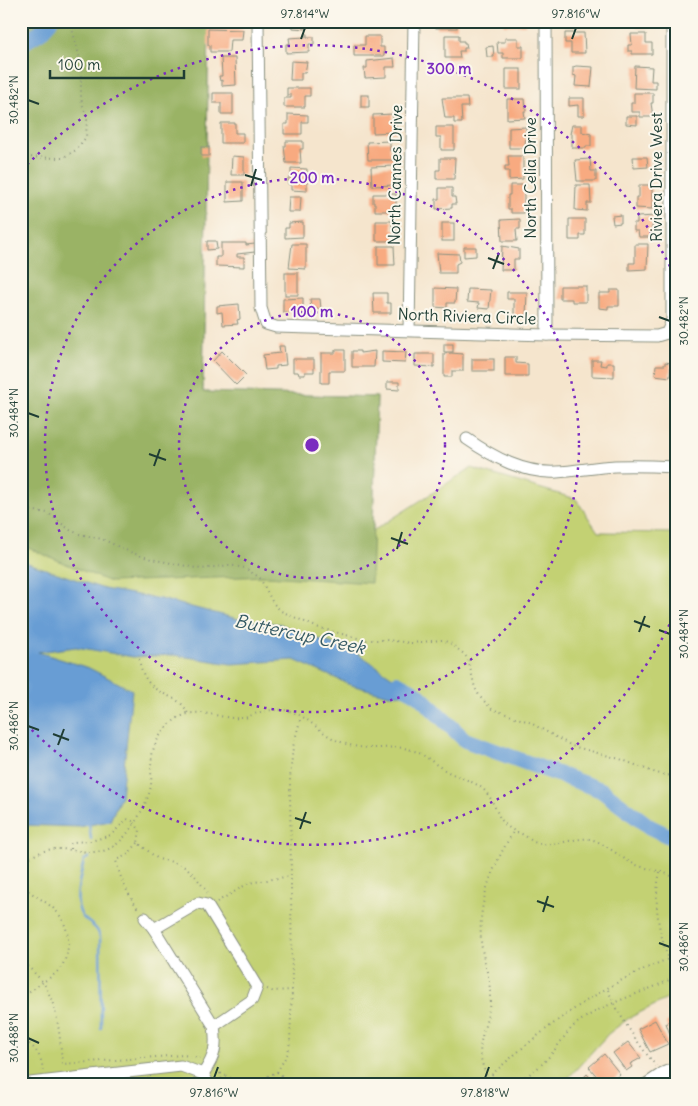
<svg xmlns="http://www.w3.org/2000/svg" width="698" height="1106" viewBox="0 0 698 1106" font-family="Delius,sans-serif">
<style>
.green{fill:#c3d173;stroke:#718754}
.forest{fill:#9ab365;stroke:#5c784c}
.water{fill:#689dd4;stroke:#446d84}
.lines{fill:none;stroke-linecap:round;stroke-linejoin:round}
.stream{stroke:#689dd4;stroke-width:2.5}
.river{stroke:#689dd4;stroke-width:16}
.building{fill:#f8aa80}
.minor-casing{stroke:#8a9180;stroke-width:13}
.path{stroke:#8a9180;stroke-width:2;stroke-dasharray:1 4;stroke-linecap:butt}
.minor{stroke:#fff;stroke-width:11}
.ticks{fill:none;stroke:#1f3d34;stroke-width:2}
.ring{fill:none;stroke:#7b2cbf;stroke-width:2.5;stroke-dasharray:2.5 5}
.labels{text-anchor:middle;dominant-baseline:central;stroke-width:4;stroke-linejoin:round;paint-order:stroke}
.street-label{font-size:16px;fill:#1f3d34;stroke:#fbf7ec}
.water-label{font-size:18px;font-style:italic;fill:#355a64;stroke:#fbf7ec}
.centre{fill:#7b2cbf;stroke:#fbf7ec;stroke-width:2.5}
.ring-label{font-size:15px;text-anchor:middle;font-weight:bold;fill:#7b2cbf;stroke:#fbf7ec;stroke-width:4;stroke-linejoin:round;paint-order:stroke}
.neatline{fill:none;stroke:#1f3d34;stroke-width:2}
.ticks-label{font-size:12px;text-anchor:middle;fill:#1f3d34}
</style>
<rect width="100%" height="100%" fill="#fbf7ec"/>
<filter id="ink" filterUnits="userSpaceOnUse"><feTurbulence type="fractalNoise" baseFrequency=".02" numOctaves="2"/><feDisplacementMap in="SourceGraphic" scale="10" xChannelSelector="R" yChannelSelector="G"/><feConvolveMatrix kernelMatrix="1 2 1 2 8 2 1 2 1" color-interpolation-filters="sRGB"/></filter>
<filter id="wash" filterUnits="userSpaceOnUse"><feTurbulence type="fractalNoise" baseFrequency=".0096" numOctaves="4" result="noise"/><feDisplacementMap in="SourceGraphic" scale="20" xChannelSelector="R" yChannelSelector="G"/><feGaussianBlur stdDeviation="1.12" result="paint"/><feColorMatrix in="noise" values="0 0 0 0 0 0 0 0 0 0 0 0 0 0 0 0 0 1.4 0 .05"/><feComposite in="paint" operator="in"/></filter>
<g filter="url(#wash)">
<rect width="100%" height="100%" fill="#f5e5cd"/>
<path class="green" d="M21,21h188l-6,371 174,5 -4,134 98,-63 105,31 22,33 79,1v461l-48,24 -21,16 -46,51h-541z"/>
<path class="forest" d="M21,21h188l-6,371 174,5 -6,186 -104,-7 -157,6 -89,-37z"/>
<path class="water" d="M21,556l7,7 76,26 56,10 82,21 39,4 17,9 55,17 63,43 -27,2 -38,-10 -57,-25 -63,4 -57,-9 -41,2 -57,-10 -38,5 51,16 43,22 -11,106 -11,25 -31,6 -58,-2z"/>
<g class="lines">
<g class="stream">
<path d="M89,824l2,15"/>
<path d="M89,857l-1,1 -4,2c-3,16 -12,40 -2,56 6,8 16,10 18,21l1,91"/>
</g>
<g class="river">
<path d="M21,44l19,-12 10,-11"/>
<path d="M397,683l19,10 49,47 136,50 49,37 27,13"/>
</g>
</g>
<g id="blocks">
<g class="building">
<path d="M292,21h15v8l-14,-1z"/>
<rect x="360" y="21" width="19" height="5"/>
<rect x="436" y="21" width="21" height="7"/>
<path d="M503,21h22v4h-21z"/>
<path d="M566,21h23v2l-2,2h-21z"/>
<path d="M637,21h14l1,6 -15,1z"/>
<path d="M208,29l35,1 -1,10h-12l-1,12h-19v-7h-2z"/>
<path d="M306,33h1v4h7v7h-5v8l-23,1v-9h4l-1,-6 16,-1z"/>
<path d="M565,33h19l1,20h-14v-10h-6z"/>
<path d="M631,34h15v9h6v11h-20v-3h-4v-6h4z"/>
<path d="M445,35h14v6h5v2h2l1,5h-3v3h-5l1,7h-15z"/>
<path d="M365,36h15v11h4v9h-30v-11h11z"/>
<path d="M505,38h13v8h5v12h-20v-5h-5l-1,-11h8z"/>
<path d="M493,46l1,11h-7l-1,-10z"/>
<path d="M221,58h14l1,27 -14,1v-6l-2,1 -1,-5h3z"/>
<path d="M394,58l1,9h-9v10l-21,1 -1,-10h3v-7z"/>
<path d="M291,61l16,1 -2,11h-4v7h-11z"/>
<path d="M576,66l17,1 -2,20 -16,-1 1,-10 -3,-1v-8z"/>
<path d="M635,66l17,1 -1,14h5v8l-22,-1z"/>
<rect x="506" y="69" width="15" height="20"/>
<path d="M287,88h23v8h-5v11h-21v-9h7v-3h-4z"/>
<path d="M213,93h20v21h-12v-11h-8z"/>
<path d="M634,93h19v10h-2l2,14h-13v-5h-9v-9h3z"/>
<rect x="361" y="95" width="8" height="12"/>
<path d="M442,98h25l1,9h-7l1,16h-8v-5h-9z"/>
<path d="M569,98h15v18h-6v-11l-9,1z"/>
<path d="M507,99h18l1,12h-2l1,7 -18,1z"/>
<path d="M288,114l20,1v7h-6v12h-18v-10h4z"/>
<path d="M393,114v10h3v8l-23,1v-18z"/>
<path d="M626,116h11v9l-11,-1z"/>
<path d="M221,123h14v10h8v10h-22z"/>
<path d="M572,125h10v7l9,2v12h-5v2h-14v-14h-2z"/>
<path d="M436,127h18v23h-13v-13h-5z"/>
<path d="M526,127l-1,21h-16v-20z"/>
<path d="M286,141h17v8h-3l1,14h-15l-2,-17h2z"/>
<path d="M390,141v10l5,-1v10h-27l-1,-18z"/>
<rect x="201" y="147" width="8" height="9"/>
<path d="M232,156l12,1v18h-13z"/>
<path d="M508,156h15v23l-14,1v-9h-4v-5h4z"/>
<path d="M633,157h14l1,10 -14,1z"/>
<path d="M440,158h15l-1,21h-18v-9h4z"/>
<path d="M590,159l1,12h5v10h-19l-2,-21z"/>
<path d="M394,166l3,19 -25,1 -1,-19z"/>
<path d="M291,168l16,1v22l-16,-1v-5l-3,-1v-6h3z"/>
<path d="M227,182h16v19l-16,1z"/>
<path d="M510,185h14v28h-13v-4h-3v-14h2z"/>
<path d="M576,185h14l1,18h-4v8l-12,-1z"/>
<path d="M639,185h13v24l-16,-1v-11h3z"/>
<path d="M439,188h13v9h3l1,7h-4v4l-16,1v-10h3z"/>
<path d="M373,194h23v17h-21v-8h-2z"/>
<path d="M289,197h12l-1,15h-12z"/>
<path d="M621,215v8l-8,1 -1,-8z"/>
<path d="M656,216v10h-4l-1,11h-12l-1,-6h-4v-8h3v-6z"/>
<path d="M520,219v10h-4l1,12h-15l-1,-21z"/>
<path d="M569,219h16v16h-5v5h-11z"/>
<path d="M376,221h16v9h4l-1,11h-19z"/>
<path d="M303,222v15l-18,1v-10h4v-5z"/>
<rect x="442" y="223" width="12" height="18"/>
<path d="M207,241h9l1,8 -10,1z"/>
<path d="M221,243h25v2l9,-1v8l-18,2v3h7v10l-28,-1v-9h5z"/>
<path d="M292,244h14v25l-17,-1z"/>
<path d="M635,244h13l-1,25 -18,1v-7h6z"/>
<path d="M378,246h16l1,19h-17z"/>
<path d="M502,246l17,3v10h-5v11h-13z"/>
<path d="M464,247h12v9l-12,1z"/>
<path d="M437,253l22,1 1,8 -4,2v9h-17z"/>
<rect x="285" y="273" width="13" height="22"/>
<path d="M560,286h26v16h-14v-3h-12z"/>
<path d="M435,288l21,1 -1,14h-8v5l-12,-1z"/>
<path d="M468,289l23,1 -2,19 -11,-1 1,-5 -12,-1z"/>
<path d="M610,290h9v16h-11v3l-9,-1v-15h11z"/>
<path d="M507,292h20l-1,24h-12v-17h-7z"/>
<path d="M373,293h14v10h4v10h-17z"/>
<path d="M303,298v13l-20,1v-13z"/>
<path d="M310,299h10l1,10h-10z"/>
<path d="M239,304l1,15 -3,1 1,4 -15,1 -1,-13 -5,1v-7z"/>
<rect x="444" y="344" width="9" height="8"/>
<path d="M279,346h5l2,19 -10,1v3l-11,1 -2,-15 17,-2z"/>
<path d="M335,350h10v21h-16v12h-8v-30h14z"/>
<path d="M222,351l24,24 -10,10 -23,-24z"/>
<path d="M352,351h8v2l15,-2 -1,16h-22z"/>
<path d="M382,351l24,1 -1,11 -23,-1z"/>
<path d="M451,353l12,1v17h-11v6h-8v-23z"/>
<path d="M415,354h19v13l-19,-1z"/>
<path d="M505,357h11v6l12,1v12h-23z"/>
<path d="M293,359h21v13h-9v3h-6l-1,-3h-5z"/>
<rect x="472" y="359" width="22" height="12"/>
<path d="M592,360h9l-1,5 7,1v-3h7v14l-22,-1z"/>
<path d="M665,362l6,1 -1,14 -15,-2 1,-10h9z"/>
<path d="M387,382h12v8l-12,-1z"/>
<path d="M677,1016v23l-5,1 -6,-17z"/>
<path d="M655,1020l13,24 -18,8 -12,-23z"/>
<path d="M628,1042l13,16 -11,6 2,3 -6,4 -13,-18z"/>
<path d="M604,1054l16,20 -12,11h-4l-15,-18z"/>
<path d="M587,1074l10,11h-20z"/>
</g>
</g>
</g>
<g filter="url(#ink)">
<use href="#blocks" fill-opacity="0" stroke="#8a9180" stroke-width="1"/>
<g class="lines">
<g class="minor-casing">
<g id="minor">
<path d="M258,21l3,287 5,16 10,3 271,8 110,1 10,-3 5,-13v-299"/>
<path d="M546,21l1,314"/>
<path d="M409,330l5,-309"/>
<path d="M467,439c26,18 57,35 90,33 19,-1 38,-5 58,-6 20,-1 41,0 62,1"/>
<path d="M145,918l9,11"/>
<path d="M663,1073l6,12"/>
<path d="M203,1074c12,-18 14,-27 11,-48l38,-26 5,-13 -50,-82 -9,-2 -44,26 60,97"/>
<path d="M21,1084l160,-18 22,8 6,11"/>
<path d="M645,1085l18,-12 14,-6"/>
</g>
</g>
<g class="path">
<path d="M21,157l41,1 14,-8 10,-13 1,-17 -6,-21v-24l-1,-16 -10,-38"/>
<path d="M21,509l27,4 22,17 9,4 23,5 28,13 21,7 50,10 28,-4 16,3 15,10 13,25 8,8 35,16 49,13h21l26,3 30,-3 8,3 14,11 4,5 7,29 5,9 12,12 37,13 43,24 48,13 36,14 21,4"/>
<path d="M139,659c7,43 40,30 49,55"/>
<path d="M134,823l6,7 -2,13 20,16 15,3 14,6 9,9 14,19"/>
<path d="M138,843l-11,12 -11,5c4,20 12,34 23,50"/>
<path d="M70,849v-4l3,-3 18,-1 20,-6 16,-16 8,3"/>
<path d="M21,861c11,-4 22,-12 34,-12 20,-1 41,9 59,-3 15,-9 35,-44 37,-61 1,-10 -1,-19 1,-29 2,-16 15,-33 30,-40 18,-9 41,4 60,2 5,0 10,-3 15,-5 11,-3 24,-5 36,-1 18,7 30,24 48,30 11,5 23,6 35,6 11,0 22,-2 32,1 16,4 22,12 35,20 11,7 25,10 36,17 11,7 15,20 20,30 7,12 13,14 25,19 3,2 6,5 10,7 18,7 38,-5 56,-3 14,3 29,18 42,24 13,7 35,7 45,17"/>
<path d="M660,872c-7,30 -2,59 9,87"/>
<path d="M21,884c10,11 24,16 34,26 14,13 17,38 8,54 -5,9 -12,13 -20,18l-22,-23"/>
<path d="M217,902l32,-19 42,-7"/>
<path d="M267,989l5,2 20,-1"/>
<path d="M608,990c12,28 29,52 48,76"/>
<path d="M21,997l22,-15c15,25 17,53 19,82l121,-9 17,3"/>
<path d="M21,1038c14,9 21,17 22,34"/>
<path d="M219,1069l1,4 19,9 18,-1 20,-9 11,-19 2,-11 2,-52 -2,-212 3,-31 8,-30"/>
<path d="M277,1072l17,13"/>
<path d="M220,1073l3,12"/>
<path d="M488,1078c55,-50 117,-97 189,-122"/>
<path d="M479,1085l9,-7c-18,-35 1,-47 2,-81 1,-19 -8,-38 -9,-57 -3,-41 12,-74 32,-108"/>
<path d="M513,1085c12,-8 24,-15 33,-25 11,-11 19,-27 30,-36 30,-23 68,-30 101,-48"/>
</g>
<use href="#minor" class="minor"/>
</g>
</g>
<path class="ticks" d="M301,39l4,-11M572,39l4,-11M28,100l11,4M245,175l17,5M251,186l5,-17M488,258l16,6M493,269l6,-16M659,317l11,4M28,413l11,4M149,454l17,6M154,466l6,-17M391,538l17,6M397,549l5,-17M634,621l16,6M659,630l11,4M639,632l6,-16M28,726l11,4M53,734l16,6M58,745l6,-16M295,818l16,5M300,829l6,-17M537,901l17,6M543,912l5,-16M659,943l11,4M28,1038l11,5M214,1078l4,-11M485,1078l4,-11"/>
<g class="ring">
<circle cx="312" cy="445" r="133"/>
<circle cx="312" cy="445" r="267"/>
<path d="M676 611A400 400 0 0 1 22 720M22 170A400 400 0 0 1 676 279"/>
</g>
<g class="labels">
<g class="street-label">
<text transform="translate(395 175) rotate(-89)">North Cannes Drive</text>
<text transform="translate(656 177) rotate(-90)">Riviera Drive West</text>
<text transform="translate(530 178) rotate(-90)">North Celia Drive</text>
<text transform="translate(467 316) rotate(2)">North Riviera Circle</text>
</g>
<g class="water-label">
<text transform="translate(300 634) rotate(12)">Buttercup Creek</text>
</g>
</g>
<circle cx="312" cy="445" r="8" class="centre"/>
<g class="ring-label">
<text x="449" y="74">300 m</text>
<text x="312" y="183">200 m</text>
<text x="312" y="317">100 m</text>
</g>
<rect width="698" height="1106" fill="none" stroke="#fbf7ec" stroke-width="55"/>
<path d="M50 70v8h134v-8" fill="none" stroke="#1f3d34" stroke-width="2.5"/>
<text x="58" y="70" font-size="15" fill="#1f3d34" stroke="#fbf7ec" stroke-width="4" paint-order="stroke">100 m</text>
<rect x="28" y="28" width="642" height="1050" class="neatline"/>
<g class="ticks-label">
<text x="305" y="18">97.814°W</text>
<text x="576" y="18">97.816°W</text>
<text transform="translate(14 100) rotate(-90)" y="4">30.482°N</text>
<text transform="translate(684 321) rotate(-90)" y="4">30.482°N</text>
<text transform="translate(14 413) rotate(-90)" y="4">30.484°N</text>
<text transform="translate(684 634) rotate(-90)" y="4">30.484°N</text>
<text transform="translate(14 726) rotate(-90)" y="4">30.486°N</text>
<text transform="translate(684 947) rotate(-90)" y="4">30.486°N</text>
<text transform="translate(14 1038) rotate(-90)" y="4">30.488°N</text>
<text x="214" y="1097">97.816°W</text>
<text x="485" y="1097">97.818°W</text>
</g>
</svg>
